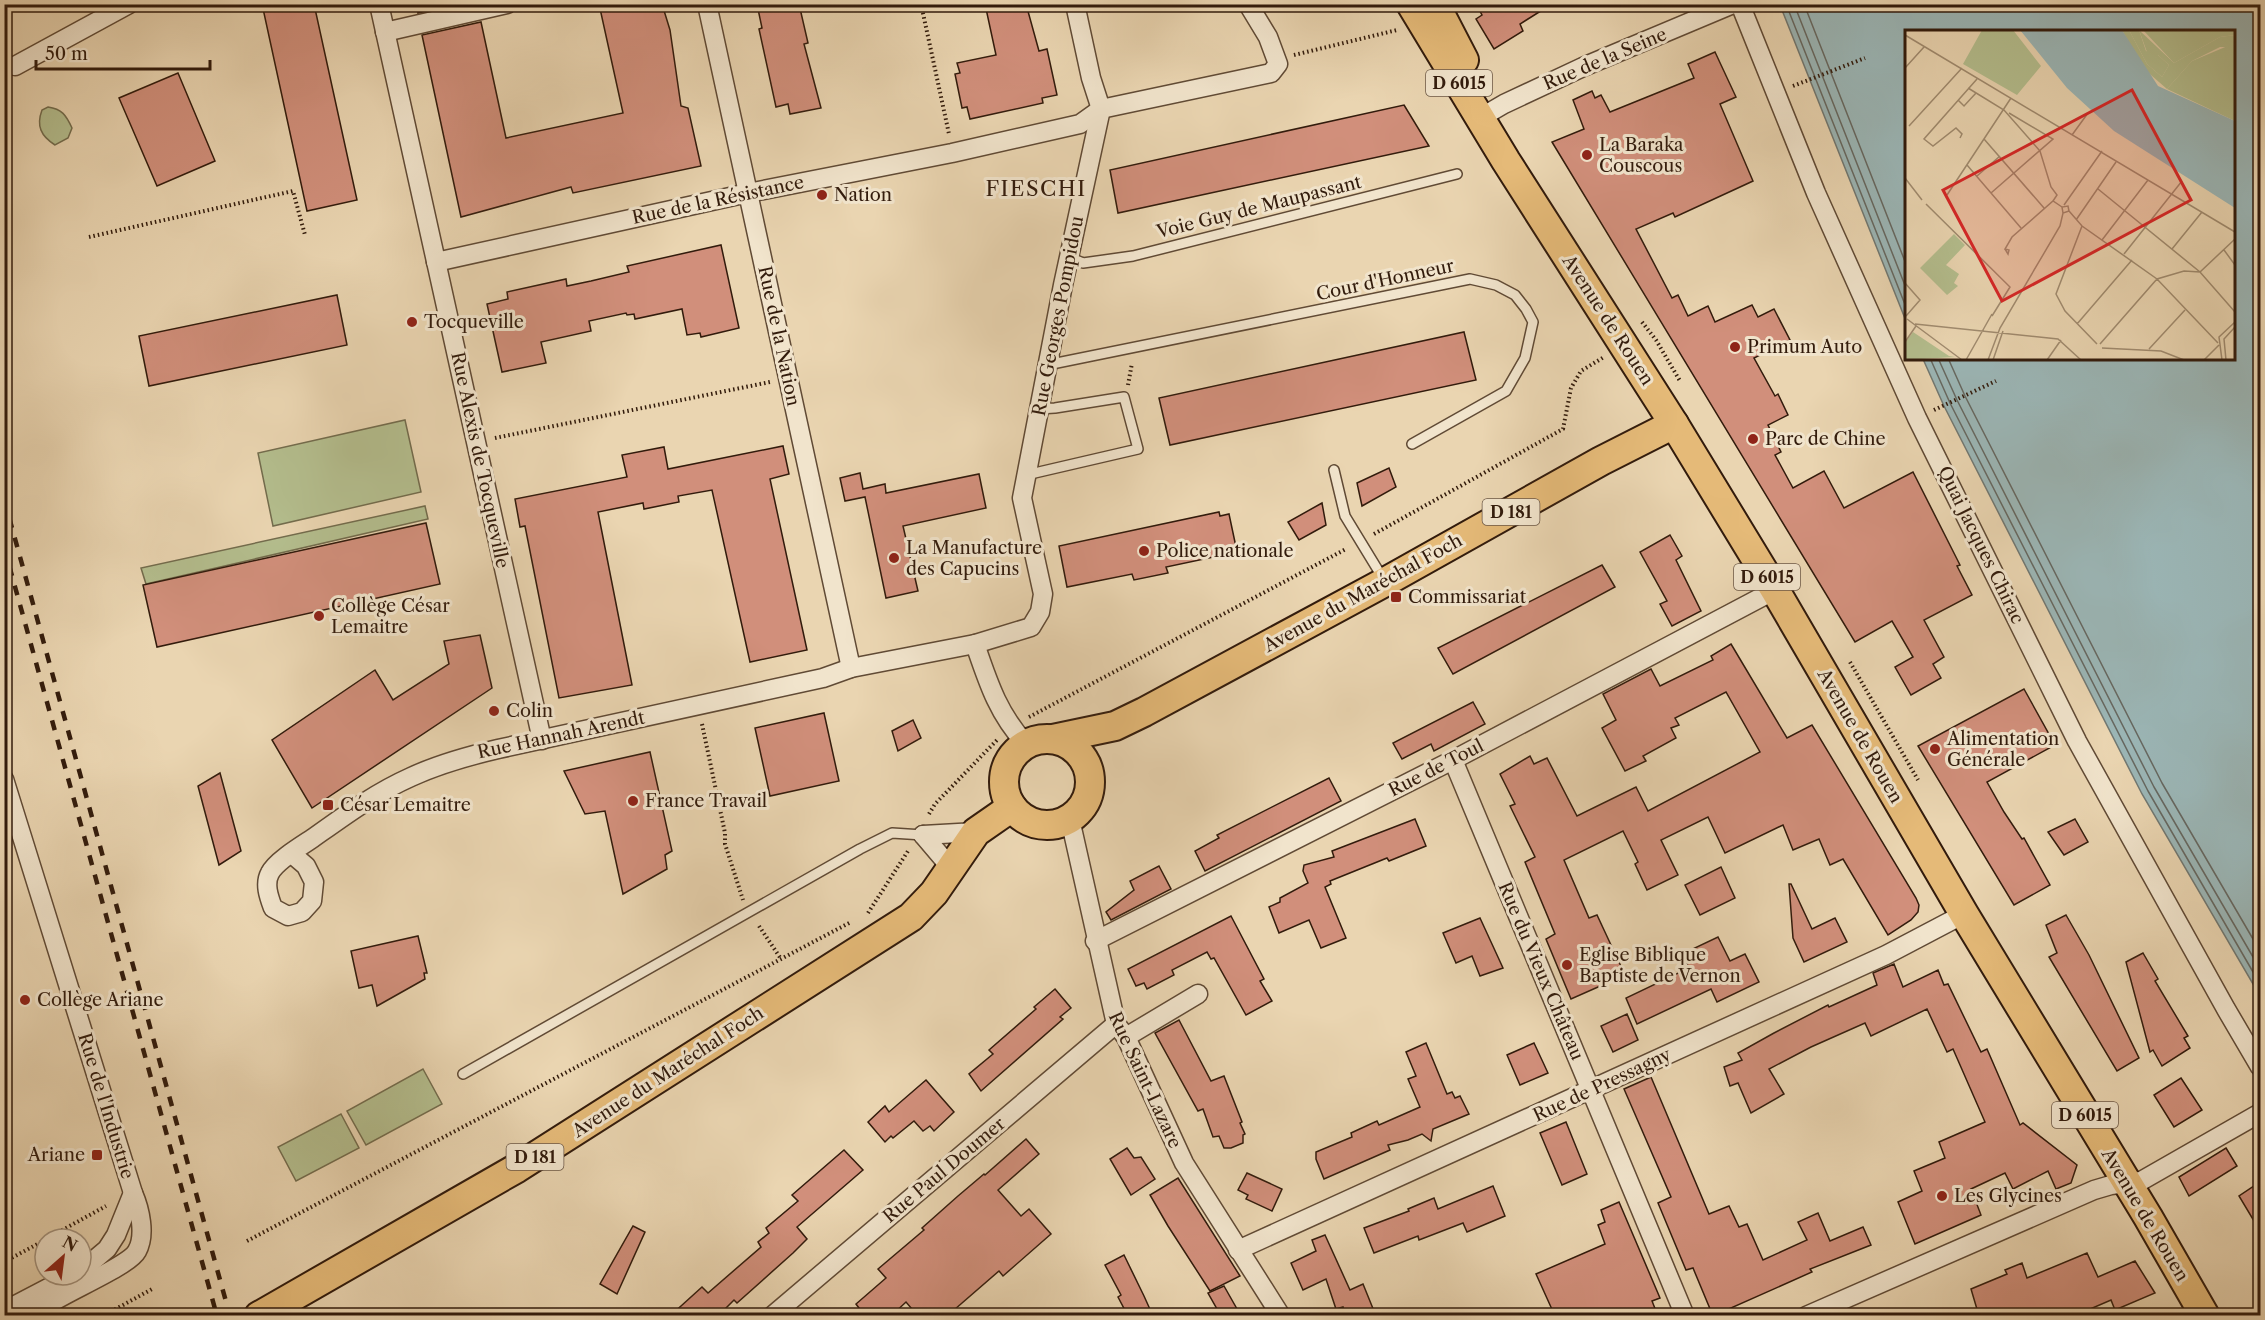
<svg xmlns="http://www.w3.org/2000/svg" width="2265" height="1320" viewBox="0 0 2265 1320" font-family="'Libre Caslon Text',serif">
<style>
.park{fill:#b4be8e;stroke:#736c4d;stroke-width:1.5}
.water{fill:#9bb6b6;stroke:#717872;stroke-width:1.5}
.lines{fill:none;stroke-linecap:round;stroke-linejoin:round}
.shore{stroke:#666861;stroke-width:1.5}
.building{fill:#d18f7b;stroke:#321b0c;stroke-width:1.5}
.lane-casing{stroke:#604a35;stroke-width:12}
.street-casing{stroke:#604a35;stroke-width:21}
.primary-casing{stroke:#321b0c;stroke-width:32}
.path{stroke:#321b0c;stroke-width:4;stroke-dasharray:1.5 3;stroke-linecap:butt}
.lane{stroke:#f1e4cc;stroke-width:9}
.street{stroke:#f1e4cc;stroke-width:18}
.primary{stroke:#e5ba78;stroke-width:28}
.rail{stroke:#321b0c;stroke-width:4.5;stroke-dasharray:10 10;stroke-linecap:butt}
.poi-dot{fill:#8f2418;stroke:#f1e4cc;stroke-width:2}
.labels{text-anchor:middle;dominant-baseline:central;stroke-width:6;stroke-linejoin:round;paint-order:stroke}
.shield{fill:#f1e4cc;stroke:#6b5746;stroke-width:1.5}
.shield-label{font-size:16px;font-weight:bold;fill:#321b0c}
.street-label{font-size:18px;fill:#321b0c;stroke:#f1e4cc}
.poi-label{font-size:18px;fill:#321b0c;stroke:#f1e4cc;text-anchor:start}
.quarter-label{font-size:21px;letter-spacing:1.5px;fill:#321b0c;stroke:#f1e4cc}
.inset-road{fill:none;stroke:#a08b6f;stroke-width:1.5}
.view{fill:#d62828;fill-opacity:0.15;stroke:#d62828;stroke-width:3}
.inset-edge{fill:none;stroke:#321b0c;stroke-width:3}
</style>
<rect width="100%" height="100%" fill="#ead5b1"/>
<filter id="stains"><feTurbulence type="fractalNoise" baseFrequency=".00333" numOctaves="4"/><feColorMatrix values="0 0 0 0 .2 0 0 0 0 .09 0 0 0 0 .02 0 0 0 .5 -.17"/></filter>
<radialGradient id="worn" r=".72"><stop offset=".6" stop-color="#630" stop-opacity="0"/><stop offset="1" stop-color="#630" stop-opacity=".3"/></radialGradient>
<g class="park">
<path d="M48,107c14,2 18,8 24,21l-4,10 -13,7c-14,-9 -19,-19 -13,-35z"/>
<path d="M405,420l16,72 -148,34 -15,-73z"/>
<path d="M425,506l3,13 -282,65 -5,-16z"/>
<path d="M423,1069l19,35 -76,41 -19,-34z"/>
<path d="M341,1114l18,34 -63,33 -18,-34z"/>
</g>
<path class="water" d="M1780,5h480v991l-118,-202 -198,-388 -21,-47 311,-1v-326h-328v289z"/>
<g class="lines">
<g class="shore">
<path d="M1786,4l120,303"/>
<path d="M1794,4l112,284"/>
<path d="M1804,4l102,260"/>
<path d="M1930,358l20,45 198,388 112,193"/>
<path d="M1938,358l19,42 197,387 106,182"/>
<path d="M1948,358l17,38 197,387 98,168"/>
</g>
</g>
<g class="building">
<path d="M262,4h52l43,196 -50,11z"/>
<path d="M417,4h38l-37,9z"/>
<path d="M599,4h63l8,26 11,76 7,2 13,58 -128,27 -2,-6 -110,30 -39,-182 59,-13 25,116 117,-25z"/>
<path d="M776,4h23l9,39 -4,1 17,64 -31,6 -2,-10 -12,3 -17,-78 3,-1 -4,-19z"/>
<path d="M985,4h41l13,47 8,-2 10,46 -15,3 1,5 -73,16 -3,-12 -5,1 -7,-34 5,-1 -3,-10 39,-8z"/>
<path d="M1476,4h76l-32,20 3,7 -29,18 -18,-30 6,-4z"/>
<path d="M1715,52l21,45 -16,7 33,77 -78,36 -2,-4 -37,16 36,69 6,-3 10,21 20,-10 7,16 37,-17 6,12 16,-8 16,31 -36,18 21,38 3,-2 10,21 -20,10 13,27 -6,3 18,33 31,-17 20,37 69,-36 47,93 -3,1 15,29 -48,25 20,37 -11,7 8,14 -30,17 -16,-28 18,-10 -21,-36 -37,21 -303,-500 32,-13 -11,-29 19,-9 3,7 6,-3 9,17 84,-34 -6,-14z"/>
<path d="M178,73l37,88 -58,25 -38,-88z"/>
<path d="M1404,105l25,41 -311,67 -8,-43z"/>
<path d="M721,245l18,83 -38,9 -1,-4 -13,2 -5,-26 -47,10 -1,-5 -7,1 -1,-2 -37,8 2,10 -50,11 5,21 -44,9 -15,-68 21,-5 -1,-7 59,-13 1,7 24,-5 38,-9 -2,-6z"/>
<path d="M337,295l10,50 -198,41 -10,-50z"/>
<path d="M1464,332l12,48 -306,65 -11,-47z"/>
<path d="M783,446l6,28 -19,5 37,171 -57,12 -38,-172 -34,6 1,6 -35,7 -1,-6 -45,9 34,173 -73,13 -34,-172 -5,1 -5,-28 112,-22 -5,-22 42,-8 4,22z"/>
<path d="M1389,468l7,19 -34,19 -5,-23z"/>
<path d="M860,473l3,16 22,-5 1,9 93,-19 7,34 -83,18 15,65 -32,7 -21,-101 -20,4 -5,-23z"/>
<path d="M1322,503l4,22 -27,15 -11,-18z"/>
<path d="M1219,512l1,4 9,-2 7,33 -9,2 1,5 -62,13 2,6 -34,7 -2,-6 -65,13 -8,-41z"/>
<path d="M426,523l14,61 -283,63 -14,-62z"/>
<path d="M1670,535l12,21 -6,4 25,51 -29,15 -12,-22 7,-3 -27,-49z"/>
<path d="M1602,565l13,22 -162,87 -15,-26z"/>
<path d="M480,635l12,53 -180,120 -40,-68 103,-70 18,30 56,-36 -5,-23z"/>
<path d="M1731,644l56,94 25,-13 104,173 3,7 -1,7 -7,8 -23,15 -45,-76 -13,6 -11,-26 -26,11 -10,-25 -58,28 -17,-36 -47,23 17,35 -31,15 -12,-26 3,-2 -15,-31 -59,29 25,58 8,-3 28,60 -54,24 -25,-60 9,-5 -30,-72 10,-5 -25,-51 5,-2 -15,-30 30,-18 4,8 13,-6 30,58 59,-29 12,24 112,-59 -34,-60 -51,26 4,7 -8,3 5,10 -33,18 3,5 -21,10 -23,-43 14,-8 -13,-26 48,-25 9,17 53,-26 -2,-4z"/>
<path d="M2024,689l31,56 -68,37 17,30 18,27 2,-1 26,47 -36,20 -96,-159z"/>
<path d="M1473,702l12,22 -51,27 -3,-7 -29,15 -9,-16z"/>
<path d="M824,713l15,68 -69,15 -15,-68z"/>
<path d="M913,720l8,18 -23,13 -6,-20z"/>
<path d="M650,752l22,99 -7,4 2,14 -44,25 -18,-83 -20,3 -21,-43z"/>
<path d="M220,773l21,78 -22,14 -21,-79z"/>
<path d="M1329,778l12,23 -136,70 -10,-20 24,-13 -2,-3z"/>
<path d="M1415,819l11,27 -37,15 -2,-3 -57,23 1,3 -6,3 21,51 -25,10 -12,-28 -30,13 -10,-26 11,-5v-4l28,-15 -5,-12 1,-6 30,-8 -2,-6z"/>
<path d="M2075,819l13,23 -24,13 -16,-23z"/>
<path d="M1159,866l12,23 -60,31 -5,-8 28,-22 -4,-9z"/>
<path d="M1721,867l14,31 -35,17 -15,-30z"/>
<path d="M1789,884h2l21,45 23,-11 12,24 -43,20 -11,-24z"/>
<path d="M2066,915l23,40 50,103 -22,13 -68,-114 8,-4 -11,-28z"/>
<path d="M1231,916l33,63 -4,2 12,20 -26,14 -32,-57 -3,1 -4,-7 -35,18 2,5 -27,14 -3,-6 -8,3 -8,-17z"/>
<path d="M1480,918l23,50 -23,8 -8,-20 -16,7 -13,-30z"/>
<path d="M418,936l9,37h-3l1,6 -48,27 -5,-21 -13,3 -8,-37z"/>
<path d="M1718,937l12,24 15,-7 14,28 -42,20 -6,-13 -74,35 -11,-26 63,-30 -7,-14z"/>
<path d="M2143,953l15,26 -3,2 33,55 -4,2 6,10 -28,18 -9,-16 -3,2 -24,-90z"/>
<path d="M1894,964l9,23 35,-17 6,15 4,-1 33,68 6,-3 33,76 3,-2 54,42 -6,18 -15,6 -8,-18 -35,18 -8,-16 -34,16 10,26 -66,29 -17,-42 24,-11 -8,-20 31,-13 -6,-16 46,-20 -32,-73 -6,3 -20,-43 -56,27 -6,-13 -54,24 -42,22 15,25 -33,19 -13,-30 -8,3 -6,-19 18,-7 -4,-7 36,-20 54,-28 1,2 48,-22 -4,-12z"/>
<path d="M1055,989l16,19 -11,9 3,2 -82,72 -12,-17 24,-20 -4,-4 47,-41 -2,-2z"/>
<path d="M1627,1014l11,26 -25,12 -12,-26z"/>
<path d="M1179,1020l32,61 13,-5 18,46 -2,1 5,11 -2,1v8l-12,5h-7l-5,-12 -6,1 -10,-28 -5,2 -43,-78z"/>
<path d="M1426,1043l21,51 5,-2 3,6 5,-2 9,18 -36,15 -2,12 -9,-7 -14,6 -20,5 2,5 -66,29 -8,-20v-7l36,-15 -1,-4 26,-12 2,4 41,-18 -12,-28 8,-3 -10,-24z"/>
<path d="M1534,1043l14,30 -28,12 -13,-30z"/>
<path d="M1651,1077l58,137 20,-8 10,21 8,-3 16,36 44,-20 -9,-18 20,-9 12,28 33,-14 8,18 -61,24 2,3 -99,44 -20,-48 -7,2 -28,-67 13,-6 -47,-108z"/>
<path d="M2181,1078l21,32 -28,17 -20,-32z"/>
<path d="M926,1080l28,32 -20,19 -4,-5 -7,5 -9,-10 -21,17 -2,-2 -6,6 -17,-20 17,-16 4,6z"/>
<path d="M1566,1122l21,52 -25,11 -22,-52z"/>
<path d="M1026,1139l13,15 -41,36 23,26 8,-7 22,25 -48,42 -4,-5 -52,45h-29l-12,-14 -15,14h-26l-9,-12 30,-26 -8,-9 46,-39 -2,-2 36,-32 26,-22 1,1z"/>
<path d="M1127,1148l7,10 7,-1 14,22 -24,16 -21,-36z"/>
<path d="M2226,1148l11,18 -48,30 -10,-19z"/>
<path d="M844,1150l19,20 -66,57 10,12 -14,14 -56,50 -3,-3 -16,16h-48l32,-29 6,6 53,-46 -3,-5 11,-9 -3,-5 32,-27 -6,-6z"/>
<path d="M1247,1173l35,16 -10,22 -26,-12 2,-4 -10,-5z"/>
<path d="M1178,1178l62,98 -30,15 -42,-65 -18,-31z"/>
<path d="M2260,1182v49l-21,-35z"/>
<path d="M1493,1186l12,30 -38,16 -4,-9 -44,17 -1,-4 -44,17 -10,-25 45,-17 -1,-2 26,-11 4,11z"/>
<path d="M1619,1202l41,96 -8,3 6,15h-103l-19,-42 69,-30 -7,-19 7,-3 -4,-12z"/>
<path d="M633,1226l12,6 -28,62 -17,-10z"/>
<path d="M1325,1235l25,55 13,-6 13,32h-30l-3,-9 -7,2 -10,-30 -23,11 -12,-27 25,-12 -4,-11z"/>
<path d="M2087,1253l11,24 37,-16 20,32 -40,17 -4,-10 -37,16h-95l-8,-27 36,-15 -2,-4 17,-7 5,15z"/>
<path d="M1124,1255l20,41 9,20h-25l-10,-19 3,-2 -16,-30z"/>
<path d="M1224,1286l17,30h-20l-13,-23z"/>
</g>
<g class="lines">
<g class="lane-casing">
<g id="lane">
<path d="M1069,257l14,6 50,-7 324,-82"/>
<path d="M1047,365l423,-86 26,6 19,10 11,14 7,13 -8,36 -19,33 -94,53"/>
<path d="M1334,470l11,46 39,64"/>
<path d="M1026,475l112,-26 -14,-52 -69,11 -16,1"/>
<path d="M463,1074l397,-225 32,-16 31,2"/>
</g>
</g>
<g class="street-casing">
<g id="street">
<path d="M379,4l163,736"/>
<path d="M707,4l144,664"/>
<path d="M1740,4l76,189 101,225 160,323 149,268 34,58"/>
<path d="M385,32l122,-28"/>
<path d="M15,66l114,-62"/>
<path d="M1480,118l24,-14 79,-37 150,-63"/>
<path d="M436,262l312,-69 204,-40 128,-29 21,-15 170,-36 7,-9 -10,-27 -20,-33"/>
<path d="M975,644l56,-17 9,-15 3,-18 -21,-96 41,-213 38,-176 -10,-31 -16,-74"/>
<path d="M1453,760l232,556"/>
<path d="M4,779l129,414c7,16 13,42 4,58 -9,17 -85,46 -106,65"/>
<path d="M1070,819l46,205 10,13 58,126 97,153"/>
<path d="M923,835l53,-3"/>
<path d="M923,835l28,33"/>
<path d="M292,854l14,12 8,16 -2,19 -10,11 -14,4 -15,-8c-4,-11 -9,-24 -3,-35 6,-12 31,-27 43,-35 31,-22 62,-45 98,-61 28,-13 57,-21 87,-28l325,-71 28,-10 124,-24c13,38 23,70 51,100"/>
<path d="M1095,941l358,-181 322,-170"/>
<path d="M1126,1037l72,-43"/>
<path d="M1238,1250l648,-295 78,-41"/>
<path d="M81,1271l26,-22 9,-14 17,-42"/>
<path d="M4,1311l69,-36"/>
<path d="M772,1316l344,-292"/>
<path d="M1806,1316l288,-126 17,-5 30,-4 119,-68"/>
</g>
</g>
<g class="primary-casing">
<g id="primary">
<path d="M1411,4l95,157 168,263 101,166 189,324 184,303 57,99"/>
<path d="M1435,4l29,56"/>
<path d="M1053,739l62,-13 29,-14 241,-130 216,-121 73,-37"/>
<circle cx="1047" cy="782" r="43"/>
<path d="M259,1316l258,-148 394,-251 23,-24 42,-61 36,-25"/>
</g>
</g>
<g class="path">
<path d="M921,4l28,130"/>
<path d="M1294,55l103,-25"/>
<path d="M1793,86l72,-28"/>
<path d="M89,237l204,-46 12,44"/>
<path d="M1642,322l14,18 24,41"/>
<path d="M1128,385l4,-22"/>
<path d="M1934,410l62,-29"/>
<path d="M495,438l275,-56"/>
<path d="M1374,534l189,-105 8,-41 10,-17 23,-14"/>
<path d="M1850,662l68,118"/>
<path d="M1029,717l317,-168"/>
<path d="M702,724l23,109v11l18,56"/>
<path d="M929,814l6,-10 62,-64"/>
<path d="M868,913l40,-62"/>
<path d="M759,926l22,33"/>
<path d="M46,1239l60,-33"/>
<path d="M247,1241l604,-319"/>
<path d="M4,1262l41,-22"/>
<path d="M103,1316l51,-28"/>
</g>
<use href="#lane" class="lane"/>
<use href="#street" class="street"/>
<use href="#primary" class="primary"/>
<g class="rail">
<path d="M4,499l226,817"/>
<path d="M4,547l213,769"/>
</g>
</g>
<g class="poi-dot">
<circle cx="1587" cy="155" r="6"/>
<circle cx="822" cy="195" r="6"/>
<circle cx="412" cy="322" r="6"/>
<circle cx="1735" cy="347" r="6"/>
<circle cx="1753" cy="439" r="6"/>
<circle cx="1144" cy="551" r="6"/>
<circle cx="894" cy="558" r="6"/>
<rect x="1390" y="591" width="12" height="12" rx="3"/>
<circle cx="319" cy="616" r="6"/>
<circle cx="494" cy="711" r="6"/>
<circle cx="1935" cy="749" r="6"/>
<circle cx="633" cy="801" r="6"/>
<rect x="322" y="799" width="12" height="12" rx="3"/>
<circle cx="1567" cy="965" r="6"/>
<circle cx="25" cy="1000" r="6"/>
<rect x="91" y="1149" width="12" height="12" rx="3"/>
<circle cx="1942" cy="1196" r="6"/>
</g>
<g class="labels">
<g class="shield">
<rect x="1426" y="70" width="66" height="26" rx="4.5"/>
<rect x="1482.5" y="499" width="57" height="26" rx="4.5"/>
<rect x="1734" y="564" width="66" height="26" rx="4.5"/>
<rect x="2052" y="1102" width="66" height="26" rx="4.5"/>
<rect x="506.5" y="1144" width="57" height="26" rx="4.5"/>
</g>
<g class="shield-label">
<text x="1459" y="83">D 6015</text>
<text x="1511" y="512">D 181</text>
<text x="1767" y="577">D 6015</text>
<text x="2085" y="1115">D 6015</text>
<text x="535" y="1157">D 181</text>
</g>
<g class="street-label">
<text transform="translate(1605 59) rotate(-23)">Rue de la Seine</text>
<text transform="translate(718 200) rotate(-12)">Rue de la Résistance</text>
<text transform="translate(1259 207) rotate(-14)">Voie Guy de Maupassant</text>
<text transform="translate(1385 280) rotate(-12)">Cour d'Honneur</text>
<text transform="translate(1058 316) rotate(-79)">Rue Georges Pompidou</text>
<text transform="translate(1608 320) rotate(57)">Avenue de Rouen</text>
<text transform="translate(779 336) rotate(78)">Rue de la Nation</text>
<text transform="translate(480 460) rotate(78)">Rue Alexis de Tocqueville</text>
<text transform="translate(1981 545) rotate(64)">Quai Jacques Chirac</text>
<text transform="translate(1363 593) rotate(-29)">Avenue du Maréchal Foch</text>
<text transform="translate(561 735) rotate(-12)">Rue Hannah Arendt</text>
<text transform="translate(1860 736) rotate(60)">Avenue de Rouen</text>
<text transform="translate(1436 768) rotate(-27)">Rue de Toul</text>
<text transform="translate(1541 971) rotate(67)">Rue du Vieux Château</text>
<text transform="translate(668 1072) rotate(-33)">Avenue du Maréchal Foch</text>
<text transform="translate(1145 1080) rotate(65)">Rue Saint-Lazare</text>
<text transform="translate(1602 1085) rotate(-25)">Rue de Pressagny</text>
<text transform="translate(106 1106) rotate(73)">Rue de l'Industrie</text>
<text transform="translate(944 1170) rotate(-40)">Rue Paul Doumer</text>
<text transform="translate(2145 1215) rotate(59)">Avenue de Rouen</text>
</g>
<g class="poi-label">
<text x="1599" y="145">La Baraka<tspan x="1599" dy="21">Couscous</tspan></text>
<text x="834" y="195">Nation</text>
<text x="424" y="322">Tocqueville</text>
<text x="1747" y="347">Primum Auto</text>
<text x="1765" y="439">Parc de Chine</text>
<text x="906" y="548">La Manufacture<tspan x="906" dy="21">des Capucins</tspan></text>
<text x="1156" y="551">Police nationale</text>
<text x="1408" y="597">Commissariat</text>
<text x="331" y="606">Collège César<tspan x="331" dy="21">Lemaitre</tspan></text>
<text x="506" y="711">Colin</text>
<text x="1947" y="739">Alimentation<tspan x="1947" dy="21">Générale</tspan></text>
<text x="645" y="801">France Travail</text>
<text x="340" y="805">César Lemaitre</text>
<text x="1579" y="955">Eglise Biblique<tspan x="1579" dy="21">Baptiste de Vernon</tspan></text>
<text x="37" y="1000">Collège Ariane</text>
<text x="85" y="1155" text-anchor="end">Ariane</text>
<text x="1954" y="1196">Les Glycines</text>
</g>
<g class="quarter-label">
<text x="1036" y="188">FIESCHI</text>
</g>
</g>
<g transform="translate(1905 30)">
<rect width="330" height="330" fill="#ead5b1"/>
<path d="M224,0h10l7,21 12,4 11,10 -7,12 -15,-13zM238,0h92v5l-15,2 -46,26zM325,15l5,2v74l-68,-32 25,-28z" fill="#b4be8e"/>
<path d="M217,0h7l18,34 15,13 7,-12 -11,-10h-10l-9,-25 35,33 46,-26 15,-2v12h-15l-28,14 -25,28 -23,-20z" fill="#b4be8e"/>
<path d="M8,302l36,24 6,1 -50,3v-17z" fill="#b4be8e"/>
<path d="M77,0h31l28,36 -24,29 -54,-31zM49,204l11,11 -19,20 13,9 -5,9 4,3 -11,9 -27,-27z" fill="#b4be8e"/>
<path d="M115,0h102l36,56 77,35v87l-121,-77 -47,-43z" fill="#9bb6b6"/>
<path class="inset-road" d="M0,5l330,197M0,38l19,-21M63,58l36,22 36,41 11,36 6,8 -4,6M53,70l6,6 12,-13M4,96l53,-58M167,105l16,-22M55,108l2,-4 -6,-6 -23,18 -9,-7 53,-60M79,109l60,69M62,135l54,63M72,146l23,-20M0,148l17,22M193,159l102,83 35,40M86,163l62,-54 -44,-26M42,165l64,-97M21,174l84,83 -18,29M159,175l38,-54M164,181l13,15 75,53 61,64M171,190l40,-58M177,196l-26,68 9,17 32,33M197,210l46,-60M100,219l3,5 1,-4 -4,-1 7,-12 41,-36 9,6M267,219l30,-37M319,220l11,15M219,224l58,-73M0,253l15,17 -14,16M2,289l55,41M10,294l143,15 23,21M172,294l55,-64M0,312l11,-16M195,314l57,-65 27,-8 16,1 35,-33M197,318l59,3 23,9M244,319l36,-39M61,330l26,-46M83,330l12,-32 60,-102 3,-13 6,-2 -1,-5 -6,1 1,6M88,330l10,-29M142,330l14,-20M299,330l15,-15M317,330l-3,-23 16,-15M321,330l-2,-21 11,-12"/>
<path class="view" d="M227,60l59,110 -189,101 -59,-111z"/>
<rect width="330" height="330" class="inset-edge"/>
</g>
<rect width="2265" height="1320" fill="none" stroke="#ead5b1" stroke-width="24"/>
<rect x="6" y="6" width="2253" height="1308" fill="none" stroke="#321b0c" stroke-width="3"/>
<rect x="12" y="12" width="2241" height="1296" fill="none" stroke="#321b0c" stroke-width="1.5"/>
<g transform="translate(63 1257) rotate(28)"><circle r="28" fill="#f1e4cc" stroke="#a5947f" stroke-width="1.5"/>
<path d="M0-4.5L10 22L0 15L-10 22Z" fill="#8f2418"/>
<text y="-9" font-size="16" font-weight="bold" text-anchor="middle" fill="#321b0c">N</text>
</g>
<path d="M36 60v9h174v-9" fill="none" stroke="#321b0c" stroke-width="3"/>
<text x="45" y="60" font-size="18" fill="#321b0c" stroke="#f1e4cc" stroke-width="4.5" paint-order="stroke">50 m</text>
<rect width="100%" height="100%" filter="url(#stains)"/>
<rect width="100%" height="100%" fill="url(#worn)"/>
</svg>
